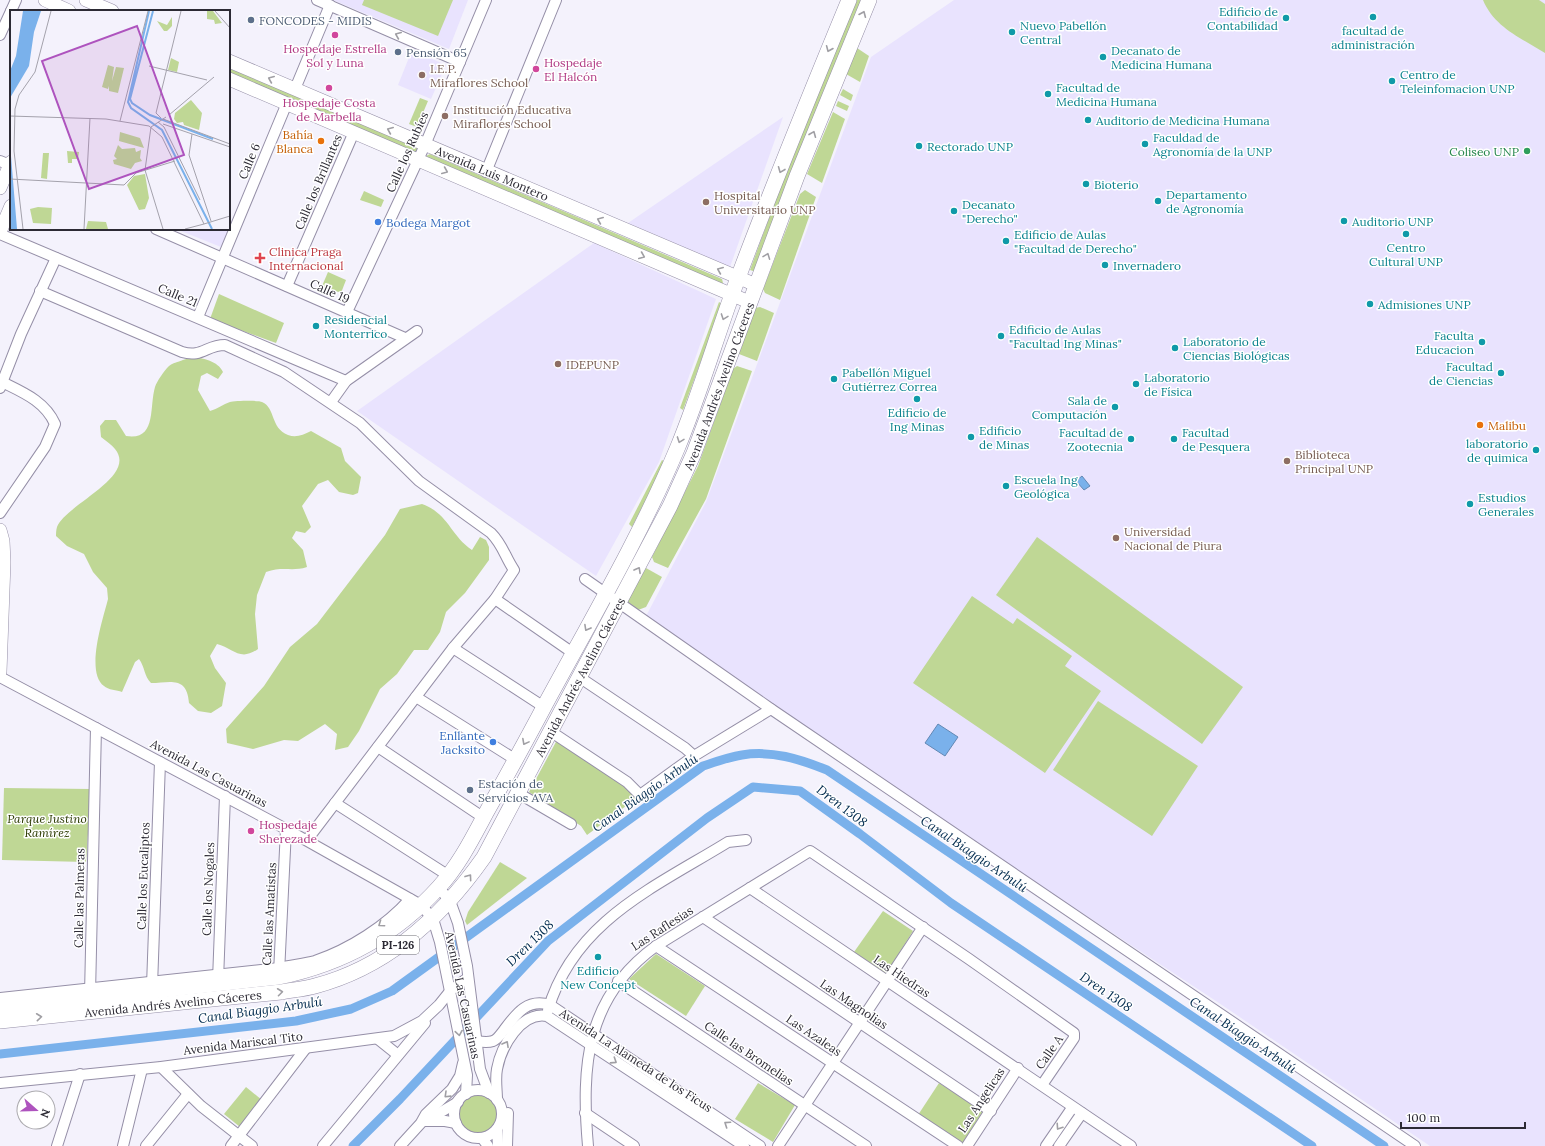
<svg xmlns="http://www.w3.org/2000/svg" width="1545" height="1146" viewBox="0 0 1545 1146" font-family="Lora,serif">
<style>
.built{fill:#e9e3fe}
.green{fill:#bfd795}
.water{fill:#7ab1eb;stroke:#6388b4}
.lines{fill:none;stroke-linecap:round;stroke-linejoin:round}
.canal{stroke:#7ab1eb;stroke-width:9}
.minor-casing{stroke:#958fa7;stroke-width:12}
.major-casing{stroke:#958fa7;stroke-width:14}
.highway-casing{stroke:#958fa7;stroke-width:16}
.minor{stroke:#fff;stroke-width:10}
.major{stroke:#fff;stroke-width:13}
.highway{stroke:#fff;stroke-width:15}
.oneway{stroke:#a09fa4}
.culture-dot{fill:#0f9aa8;stroke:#fff;stroke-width:1.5}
.service-dot{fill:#5c6f8a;stroke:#fff;stroke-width:1.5}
.hotel-dot{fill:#d1479c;stroke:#fff;stroke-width:1.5}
.education-dot{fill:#8d6e63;stroke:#fff;stroke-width:1.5}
.food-dot{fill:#e8710a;stroke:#fff;stroke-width:1.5}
.leisure-dot{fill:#2e9e5b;stroke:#fff;stroke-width:1.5}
.shop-dot{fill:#3f7fe0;stroke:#fff;stroke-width:1.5}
.health-dot{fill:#e0444e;stroke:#fff;stroke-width:1.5}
.labels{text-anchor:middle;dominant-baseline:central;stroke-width:3;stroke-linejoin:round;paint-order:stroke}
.shield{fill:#fff;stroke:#6b6a71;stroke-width:1}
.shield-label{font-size:11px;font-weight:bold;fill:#2c2a34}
.culture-label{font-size:12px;fill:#0d838f;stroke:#fff;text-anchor:start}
.service-label{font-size:12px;fill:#4e5e75;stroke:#fff;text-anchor:start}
.hotel-label{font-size:12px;fill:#b23c85;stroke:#fff}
.education-label{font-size:12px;fill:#785e54;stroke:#fff;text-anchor:start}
.food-label{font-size:12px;fill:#c56008;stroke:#fff;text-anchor:end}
.leisure-label{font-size:12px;fill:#27864d;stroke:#fff;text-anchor:end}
.street-label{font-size:12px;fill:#2c2a34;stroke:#fff}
.shop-label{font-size:12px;fill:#366cbe;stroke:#fff;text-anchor:start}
.health-label{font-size:12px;fill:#be3a42;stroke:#fff;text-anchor:start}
.park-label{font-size:12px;font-style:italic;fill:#2c3b02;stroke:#fff}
.water-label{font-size:13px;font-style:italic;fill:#012a4e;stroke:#fff}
.inset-river{fill:none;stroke:#7ab1eb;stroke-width:2}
.inset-road{fill:none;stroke:#a4a2ac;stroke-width:1}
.view{fill:#ae53be;fill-opacity:0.15;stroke:#ae53be;stroke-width:2}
.inset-edge{fill:none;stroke:#2c2a34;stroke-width:2}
</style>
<rect width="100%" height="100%" fill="#f4f2fc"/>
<g class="built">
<path d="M333,0h135l-19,49z"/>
<path d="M954,0h591v1146h-115l-211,-143 -347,-228 -227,-157 61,-116 165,-445z"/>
<path d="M412,50l34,15 -15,34 -33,-14z"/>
<path d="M783,117l-53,150 -102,-44z"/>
<path d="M176,229h53l-8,18z"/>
<path d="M594,243l122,56 -57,163 -63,114 -239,-165z"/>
</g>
<g class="green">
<path d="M364,0h89l-15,36 -76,-31z"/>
<path d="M855,0h8l-107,272 -6,-2 45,-123z"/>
<path d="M1483,0h56l6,4v49c-24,-15 -51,-26 -62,-53z"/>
<path d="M857,48l12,8 -9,26 -14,-8z"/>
<path d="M229,65l190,83 -3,6 -187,-80z"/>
<path d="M843,89l10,6 -2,6 -11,-6z"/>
<path d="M420,98l8,3 -11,26 -8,-3z"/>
<path d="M838,101l11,5 -2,5 -11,-5z"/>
<path d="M833,112l12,7 -23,64 -15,-9z"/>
<path d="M430,154l292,125 1,4 -3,2 -292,-125 -2,-4z"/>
<path d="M805,190l11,7 -36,103 -15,-7 -2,-4 37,-95z"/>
<path d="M364,191l20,9 -3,7 -21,-7z"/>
<path d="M328,272l18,8 -5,13 -19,-7z"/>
<path d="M219,294l65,29 -8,20 -66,-24z"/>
<path d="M719,302l3,2 -39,106 -3,-2z"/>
<path d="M760,307l14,6 -17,48 -18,-7 16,-46z"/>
<path d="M192,357c11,1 26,4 31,15l-5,7 -11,-6 -6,3 -3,14 12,21c8,-2 13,-7 20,-9 4,-1 29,-2 32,0 14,6 8,26 26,33 8,3 15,0 23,-4l30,17 4,13 16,16 -3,16 -5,2 -14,-3 -11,-12 -10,4 -16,22 9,21 -6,6 -9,-2 -4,7 11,12 4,17c-15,5 -24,-1 -41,5l-9,23 -2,19 3,35c-18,13 -25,-1 -41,-5l-7,12 5,12 11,15 -4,23 -11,7 -13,-2 -9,-8c-2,-28 -20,-20 -38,-20 -7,-7 -6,-16 -12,-24l-4,3 -13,30c-5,-2 -14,-2 -18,-6 -19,-14 -1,-67 4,-87l-1,-11 -14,-16 -9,-18 -17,-8 -11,-10c0,-2 0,-6 1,-9 8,-22 81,-50 58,-78 -3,-4 -9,-8 -14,-12l-1,-11 5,-6h11l10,16c31,5 23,-29 29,-49 2,-6 9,-16 14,-21 5,-4 16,-6 23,-9z"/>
<path d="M737,366l15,5 -46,128 -38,69 -14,-6 -2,-5 46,-91 35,-97z"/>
<path d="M662,460l3,2 -33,65 -3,-3z"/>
<path d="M422,504c27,10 28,31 50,46l8,-13 6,3 3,7v13l-24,33 -19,19 -6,20 -12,18h-14l-17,24 -17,15 -21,42 -11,16 -13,3 2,-16 -12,-10 -27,17 -14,-1 -31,9 -26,-6 -1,-14 38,-43 26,-39 27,-23 68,-89 15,-26z"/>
<path d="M1037,537l206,150 -41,57 -206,-149z"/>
<path d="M646,568l16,9 -16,30 -8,3 -12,-8z"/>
<path d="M972,596l41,28 4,-6 55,38 -7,10 36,25 -56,82 -132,-90z"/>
<path d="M1098,701l100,65 -46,70 -99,-66z"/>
<path d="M557,740l59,38 22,19 -51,38 -6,-9 -52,-34z"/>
<path d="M4,788l87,1 -5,73 -84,-2z"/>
<path d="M500,862l27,16 -60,47 -2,-4 3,-9z"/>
<path d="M883,911l30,20 -27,43 -32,-22z"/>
<path d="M656,954l49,32 -19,30 -57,-37z"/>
<path d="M758,1083l37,22 -22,37 -38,-23z"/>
<path d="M939,1083l44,28 -21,33 -44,-29z"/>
<path d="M246,1087l16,13 -22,27 -16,-13z"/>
<circle cx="478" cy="1114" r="19"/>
</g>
<g class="water">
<path d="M1082,476l8,10 -6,4 -8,-9z"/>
<path d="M938,724l20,13 -13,19 -20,-13z"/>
</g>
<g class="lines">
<g class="canal">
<path d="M0,1054l296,-33 55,-12 41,-18 311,-225c12,-4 26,-9 39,-11 30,-5 57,4 85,15l557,376"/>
<path d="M353,1146l47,-47 148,-158 159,-123 46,-31 47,4 60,43 91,69 361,243"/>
</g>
<g class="minor-casing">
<g id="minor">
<path d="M317,0l143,62"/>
<path d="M11,11l5,-11"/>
<path d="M0,35l11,-24"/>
<path d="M295,89l35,-84"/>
<path d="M0,161l10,4"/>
<path d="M486,172l70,-172"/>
<path d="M156,229l249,109"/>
<path d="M0,234l346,147"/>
<path d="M287,286l67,-154"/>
<path d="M40,291l142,61c20,6 24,-7 43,-7l59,27 76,51 59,58 72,52c12,12 14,24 23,37l-19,29 -42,49 -146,192"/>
<path d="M347,312l78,-167 61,-145"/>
<path d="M198,317l89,-214"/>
<path d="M0,388l21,-54 35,-76"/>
<path d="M331,402l15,-21 71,-50"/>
<path d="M0,513l45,-66 10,-23c-10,-23 -33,-32 -53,-42"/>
<path d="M585,579l186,130 644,437"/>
<path d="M495,599l78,54"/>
<path d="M453,648l91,59"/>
<path d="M0,677l286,152 135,76 12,14 7,23 27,133 -1,19"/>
<path d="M579,677l106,71 9,8"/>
<path d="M416,697l100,63"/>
<path d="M550,731l77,51 13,13 54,-39 77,-47"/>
<path d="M378,747l106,71"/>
<path d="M518,793l53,31"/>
<path d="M335,803l114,73"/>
<path d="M439,888l11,13 8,22 9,43 13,103 9,24"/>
<path d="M750,888l381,258"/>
<path d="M703,917l288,194"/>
<path d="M656,946l302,200"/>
<path d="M279,973l7,-144"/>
<path d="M218,980l7,-184"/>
<path d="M618,981l248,165"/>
<path d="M152,986l8,-224"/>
<path d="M90,994l6,-266"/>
<path d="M0,998l279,-30c12,-3 25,-4 36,-7 35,-12 71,-35 95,-62"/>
<path d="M548,1010c26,-89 107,-123 180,-168l18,-2"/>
<path d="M378,1039l20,16"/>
<path d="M477,1041c5,1 10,2 16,0 5,-2 7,-6 11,-11 12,-16 23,-32 46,-25l210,141"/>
<path d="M161,1067l40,39 51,40"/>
<path d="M0,1083l161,-16 233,-31 28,-15 17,-16 12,-15 17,-12"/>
<circle cx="478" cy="1114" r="24"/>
<path d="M497,1100c0,-10 -2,-21 0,-31 4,-22 24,-58 50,-53l197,130"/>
<path d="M585,1113l49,33"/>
<path d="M426,1121l32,-19"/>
<path d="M426,1121h19l11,2"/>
<path d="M497,1129l1,17"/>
<path d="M482,1138l6,8"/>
<path d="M57,1146l23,-72"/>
<path d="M123,1146l19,-77"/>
<path d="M146,1146l42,-52"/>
<path d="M231,1146l75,-98"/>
<path d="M323,1146l102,-123"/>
<path d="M400,1146l21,-23 5,-9 26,-25 8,-13 3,-13"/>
<path d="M507,1146l1,-33"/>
<path d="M588,1146c-7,-81 -2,-149 68,-200l154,-95 159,108 105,74v5l-32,47"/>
<path d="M778,1146l145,-219"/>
<path d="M967,1146l51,-78"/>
<path d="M1046,1146l26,-38"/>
<path d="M1059,1146l23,-33"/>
</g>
</g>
<g class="major-casing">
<g id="major">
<path d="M45,0l24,11"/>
<path d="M86,0l26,11"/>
<path id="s1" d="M229,61l527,224"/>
<path d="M229,79l520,223"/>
<path d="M0,188l11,-26"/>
<path d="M0,232l11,-26"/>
<path d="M0,530l3,11 1,21 -4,110"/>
</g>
</g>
<g class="highway-casing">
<g id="highway">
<path d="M0,1008l279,-31c63,-13 116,-41 160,-90 20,-22 33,-48 47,-74 20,-36 40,-72 59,-108 46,-85 95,-168 132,-256 23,-55 40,-115 61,-171 35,-94 73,-186 111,-278"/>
<path id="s2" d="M0,1021l281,-29c11,-2 23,-3 34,-6 72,-19 127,-69 169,-129l186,-351 24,-53 103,-277 72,-176"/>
</g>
</g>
<use href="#minor" class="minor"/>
<use href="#major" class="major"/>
<use href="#highway" class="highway"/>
</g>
<defs><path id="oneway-chevron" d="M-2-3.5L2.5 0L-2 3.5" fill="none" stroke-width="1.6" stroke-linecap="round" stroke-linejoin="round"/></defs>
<g class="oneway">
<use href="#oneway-chevron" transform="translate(863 14) rotate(-67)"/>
<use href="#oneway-chevron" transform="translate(398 35) rotate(-157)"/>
<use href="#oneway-chevron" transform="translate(829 49) rotate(113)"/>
<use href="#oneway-chevron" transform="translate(271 79) rotate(-157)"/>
<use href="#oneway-chevron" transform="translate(390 130) rotate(-157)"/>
<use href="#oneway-chevron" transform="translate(813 134) rotate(-68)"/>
<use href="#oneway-chevron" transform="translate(781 170) rotate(112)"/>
<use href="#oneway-chevron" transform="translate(445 171) rotate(23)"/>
<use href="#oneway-chevron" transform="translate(600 220) rotate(-157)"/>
<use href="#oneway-chevron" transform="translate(642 256) rotate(23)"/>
<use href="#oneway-chevron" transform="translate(767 256) rotate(-69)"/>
<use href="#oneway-chevron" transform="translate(720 270) rotate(-157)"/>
<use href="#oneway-chevron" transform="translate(724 317) rotate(110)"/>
<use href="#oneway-chevron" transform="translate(680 440) rotate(110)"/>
<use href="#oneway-chevron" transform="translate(638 570) rotate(-61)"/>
<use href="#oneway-chevron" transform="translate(587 628) rotate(119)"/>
<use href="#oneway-chevron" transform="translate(525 742) rotate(118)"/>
<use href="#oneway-chevron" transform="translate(469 877) rotate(-54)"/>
<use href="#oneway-chevron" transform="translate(381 924) rotate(145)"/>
<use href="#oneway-chevron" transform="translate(280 992) rotate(-7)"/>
<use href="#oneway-chevron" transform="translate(39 1017) rotate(-6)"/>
<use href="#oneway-chevron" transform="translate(459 1033) rotate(81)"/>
<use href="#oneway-chevron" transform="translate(506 1044) rotate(-61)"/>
<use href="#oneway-chevron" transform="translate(614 1061) rotate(33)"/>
<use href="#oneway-chevron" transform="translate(447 1095) rotate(136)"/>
<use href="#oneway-chevron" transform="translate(727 1124) rotate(-146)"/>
<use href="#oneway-chevron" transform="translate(1059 1127) rotate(124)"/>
</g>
<g class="culture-dot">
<circle cx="1373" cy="17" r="4"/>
<circle cx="1286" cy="18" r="4"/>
<circle cx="1012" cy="32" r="4"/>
<circle cx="1103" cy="57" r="4"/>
<circle cx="1392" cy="81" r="4"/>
<circle cx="1048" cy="94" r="4"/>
<circle cx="1088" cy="120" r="4"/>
<circle cx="1145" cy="144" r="4"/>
<circle cx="919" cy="146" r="4"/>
<circle cx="1086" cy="184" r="4"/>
<circle cx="1158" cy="201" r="4"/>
<circle cx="954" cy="211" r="4"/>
<circle cx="1344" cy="221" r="4"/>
<circle cx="1406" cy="234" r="4"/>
<circle cx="1006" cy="241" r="4"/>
<circle cx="1105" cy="265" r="4"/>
<circle cx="1370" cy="304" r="4"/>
<circle cx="316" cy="326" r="4"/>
<circle cx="1001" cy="336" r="4"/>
<circle cx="1482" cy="342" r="4"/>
<circle cx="1175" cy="348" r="4"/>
<circle cx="1501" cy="373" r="4"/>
<circle cx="834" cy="379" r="4"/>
<circle cx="1136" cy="384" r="4"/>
<circle cx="917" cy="399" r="4"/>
<circle cx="1115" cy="407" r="4"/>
<circle cx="971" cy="437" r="4"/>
<circle cx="1131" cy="439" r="4"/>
<circle cx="1174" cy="439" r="4"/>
<circle cx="1536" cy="450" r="4"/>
<circle cx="1006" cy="486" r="4"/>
<circle cx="1470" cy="504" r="4"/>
<circle cx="598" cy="957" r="4"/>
</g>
<g class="service-dot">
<circle cx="251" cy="20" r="4"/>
<circle cx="398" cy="52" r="4"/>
<circle cx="470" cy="790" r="4"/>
</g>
<g class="hotel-dot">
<circle cx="335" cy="35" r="4"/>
<circle cx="536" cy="69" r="4"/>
<circle cx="329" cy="88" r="4"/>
<circle cx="251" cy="831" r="4"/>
</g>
<g class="education-dot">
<circle cx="422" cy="75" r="4"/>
<circle cx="445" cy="116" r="4"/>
<circle cx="706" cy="202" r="4"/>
<circle cx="558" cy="364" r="4"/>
<circle cx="1287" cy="461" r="4"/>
<circle cx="1116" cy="538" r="4"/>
</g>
<g class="food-dot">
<circle cx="321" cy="141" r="4"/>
<circle cx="1480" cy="425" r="4"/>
</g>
<circle class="leisure-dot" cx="1527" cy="151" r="4"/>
<g class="shop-dot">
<circle cx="378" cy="222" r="4"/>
<circle cx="493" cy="742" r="4"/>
</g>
<path class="health-dot" d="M258 252h4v4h4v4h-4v4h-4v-4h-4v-4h4z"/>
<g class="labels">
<rect class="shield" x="377" y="936" width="42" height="18" rx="3"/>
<g class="shield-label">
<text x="398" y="945">PI-126</text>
</g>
<g class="culture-label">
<text x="1278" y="11" text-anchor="end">Edificio de<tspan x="1278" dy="14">Contabilidad</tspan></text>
<text x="1020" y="25">Nuevo Pabellón<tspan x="1020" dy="14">Central</tspan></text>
<text x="1373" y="30" text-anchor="middle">facultad de<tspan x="1373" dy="14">administración</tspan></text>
<text x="1111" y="50">Decanato de<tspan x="1111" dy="14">Medicina Humana</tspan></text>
<text x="1400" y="74">Centro de<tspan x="1400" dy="14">Teleinfomacion UNP</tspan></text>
<text x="1056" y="87">Facultad de<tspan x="1056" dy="14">Medicina Humana</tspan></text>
<text x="1096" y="120">Auditorio de Medicina Humana</text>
<text x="1153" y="137">Faculdad de<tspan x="1153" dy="14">Agronomía de la UNP</tspan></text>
<text x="927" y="146">Rectorado UNP</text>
<text x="1094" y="184">Bioterio</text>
<text x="1166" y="194">Departamento<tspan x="1166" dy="14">de Agronomía</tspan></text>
<text x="962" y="204">Decanato<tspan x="962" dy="14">"Derecho"</tspan></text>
<text x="1352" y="221">Auditorio UNP</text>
<text x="1014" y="234">Edificio de Aulas<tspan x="1014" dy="14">"Facultad de Derecho"</tspan></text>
<text x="1406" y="247" text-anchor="middle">Centro<tspan x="1406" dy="14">Cultural UNP</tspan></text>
<text x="1113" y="265">Invernadero</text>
<text x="1378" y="304">Admisiones UNP</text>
<text x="324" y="319">Residencial<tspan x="324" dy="14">Monterrico</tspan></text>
<text x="1009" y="329">Edificio de Aulas<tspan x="1009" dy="14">"Facultad Ing Minas"</tspan></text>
<text x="1474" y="335" text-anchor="end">Faculta<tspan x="1474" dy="14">Educacion</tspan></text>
<text x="1183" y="341">Laboratorio de<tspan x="1183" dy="14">Ciencias Biológicas</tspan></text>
<text x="1493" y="366" text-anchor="end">Facultad<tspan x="1493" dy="14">de Ciencias</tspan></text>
<text x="842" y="372">Pabellón Miguel<tspan x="842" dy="14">Gutiérrez Correa</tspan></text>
<text x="1144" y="377">Laboratorio<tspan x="1144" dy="14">de Física</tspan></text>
<text x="1107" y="400" text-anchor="end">Sala de<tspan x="1107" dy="14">Computación</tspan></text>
<text x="917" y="412" text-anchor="middle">Edificio de<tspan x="917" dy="14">Ing Minas</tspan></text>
<text x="979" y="430">Edificio<tspan x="979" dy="14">de Minas</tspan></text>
<text x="1123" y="432" text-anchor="end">Facultad de<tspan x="1123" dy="14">Zootecnia</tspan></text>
<text x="1182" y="432">Facultad<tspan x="1182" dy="14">de Pesquera</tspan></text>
<text x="1528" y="443" text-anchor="end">laboratorio<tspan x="1528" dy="14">de quimica</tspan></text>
<text x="1014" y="479">Escuela Ing<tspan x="1014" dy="14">Geológica</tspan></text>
<text x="1478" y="497">Estudios<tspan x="1478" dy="14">Generales</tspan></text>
<text x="598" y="970" text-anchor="middle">Edificio<tspan x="598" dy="14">New Concept</tspan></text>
</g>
<g class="service-label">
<text x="259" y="20">FONCODES - MIDIS</text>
<text x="406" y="52">Pensión 65</text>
<text x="478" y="783">Estación de<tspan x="478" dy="14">Servicios AVA</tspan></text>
</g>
<g class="hotel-label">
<text x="335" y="48">Hospedaje Estrella<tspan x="335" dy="14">Sol y Luna</tspan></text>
<text x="544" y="62" text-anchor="start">Hospedaje<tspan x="544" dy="14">El Halcón</tspan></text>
<text x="329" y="102">Hospedaje Costa<tspan x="329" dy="14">de Marbella</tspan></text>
<text x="259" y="824" text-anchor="start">Hospedaje<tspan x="259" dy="14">Sherezade</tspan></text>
</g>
<g class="education-label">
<text x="430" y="68">I.E.P.<tspan x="430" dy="14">Miraflores School</tspan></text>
<text x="453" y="109">Institución Educativa<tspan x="453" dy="14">Miraflores School</tspan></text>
<text x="714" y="195">Hospital<tspan x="714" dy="14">Universitario UNP</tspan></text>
<text x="566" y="364">IDEPUNP</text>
<text x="1295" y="454">Biblioteca<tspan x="1295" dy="14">Principal UNP</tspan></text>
<text x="1124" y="531">Universidad<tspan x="1124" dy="14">Nacional de Piura</tspan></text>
</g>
<g class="food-label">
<text x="313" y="134">Bahía<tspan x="313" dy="14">Blanca</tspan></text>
<text x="1488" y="425" text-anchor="start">Malibu</text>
</g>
<g class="leisure-label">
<text x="1519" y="151">Coliseo UNP</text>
</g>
<g class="street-label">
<text transform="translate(407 152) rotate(-66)">Calle los Rubíes</text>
<text transform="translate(249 161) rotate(-68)">Calle 6</text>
<text stroke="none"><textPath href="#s1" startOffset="286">Avenida Luis Montero</textPath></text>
<text transform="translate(318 182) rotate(-67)">Calle los Brillantes</text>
<text transform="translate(330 291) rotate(24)">Calle 19</text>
<text transform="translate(178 295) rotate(23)">Calle 21</text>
<text stroke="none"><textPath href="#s2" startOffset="1061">Avenida Andrés Avelino Cáceres</textPath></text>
<text stroke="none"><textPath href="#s2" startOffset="738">Avenida Andrés Avelino Cáceres</textPath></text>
<text transform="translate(209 773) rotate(28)">Avenida Las Casuarinas</text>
<text transform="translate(143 876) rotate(-88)">Calle los Eucaliptos</text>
<text transform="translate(208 889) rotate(-88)">Calle los Nogales</text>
<text transform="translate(79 898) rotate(-89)">Calle las Palmeras</text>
<text transform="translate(269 914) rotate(-87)">Calle las Amatistas</text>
<text transform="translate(662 928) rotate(-33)">Las Raflesias</text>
<text transform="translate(902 976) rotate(34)">Las Hiedras</text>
<text transform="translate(463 995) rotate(78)">Avenida Las Casuarinas</text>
<text stroke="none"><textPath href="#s2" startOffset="174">Avenida Andrés Avelino Cáceres</textPath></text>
<text transform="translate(854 1004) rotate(34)">Las Magnolias</text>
<text transform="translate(814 1035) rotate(34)">Las Azaleas</text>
<text transform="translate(243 1043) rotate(-7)">Avenida Mariscal Tito</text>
<text transform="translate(1049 1052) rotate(-55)">Calle A</text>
<text transform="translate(749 1053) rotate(34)">Calle las Bromelias</text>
<text transform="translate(636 1060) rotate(33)">Avenida La Alameda de los Ficus</text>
<text transform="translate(981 1100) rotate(-57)">Las Angelicas</text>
</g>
<g class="shop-label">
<text x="386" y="222">Bodega Margot</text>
<text x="485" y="735" text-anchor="end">Enllante<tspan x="485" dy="14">Jacksito</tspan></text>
</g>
<g class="health-label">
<text x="269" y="251">Clinica Praga<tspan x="269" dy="14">Internacional</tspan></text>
</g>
<g class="park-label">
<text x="47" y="818">Parque Justino<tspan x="47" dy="14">Ramírez</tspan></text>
</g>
<g class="water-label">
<text transform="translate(645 793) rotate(-35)">Canal Biaggio Arbulú</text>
<text transform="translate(842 806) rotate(37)">Dren 1308</text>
<text transform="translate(974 854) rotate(34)">Canal Biaggio Arbulú</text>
<text transform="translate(530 943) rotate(-44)">Dren 1308</text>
<text transform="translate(1106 992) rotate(34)">Dren 1308</text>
<text transform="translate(260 1010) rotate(-8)">Canal Biaggio Arbulú</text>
<text transform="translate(1243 1035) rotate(34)">Canal Biaggio Arbulú</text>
</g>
</g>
<g transform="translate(10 10)">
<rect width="220" height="220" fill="#f4f2fc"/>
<path d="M197,1h6l9,12 -7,1 -1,-4 -7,-1zM162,7v9l-5,5h-3l-7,-10 10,4zM161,48l8,4 -2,10 -9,-2zM98,55l6,2 -2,14 4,-14 8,1 -6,25 -9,-2v-5l-1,3 -6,-2zM181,90l11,13 -3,17 -15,-5 -1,-3 -6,1 -3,-4 1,-6zM110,122l20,6 4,10 -25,-7zM108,135l4,4 13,-1 1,4 5,-2 -1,8 2,3 -7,2 -4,6 -17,-5 -1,-4 4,-1 -3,-3zM57,141l12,1 -1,7h-6v4h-4zM33,143h6l-2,26 -6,-1zM135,164l4,24 -4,11 -6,1 -12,-25 7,-9zM28,197l14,1 -1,16 -18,-1 -3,-14zM78,211l18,1 2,7h-22z" fill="#bfd795"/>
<path d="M13,1h18l-7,21 -5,34 -19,32v-27l6,-15zM0,139l1,7 6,73h-7z" fill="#7ab1eb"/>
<path class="inset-river" d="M139,1l-21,91 3,6 31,22 50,99M143,1l-23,88 2,4 18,12 63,24"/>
<path class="inset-road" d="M205,1l15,17M139,56l58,14M159,105l45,-38M0,106l96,3 43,7 13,11 42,87 26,-8M151,108l-5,-5 25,-102M153,109l67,25M110,111l28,-110M148,112l6,5 36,73M153,114l67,23M182,124l-3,21 22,66M0,169l114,6 12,-12 39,-12M13,219l-9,-78 1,-42 4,-14 16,-23 16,-61M74,219l6,-111M153,219l-18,-59 6,-43 15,-10M175,219l19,-5"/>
<path class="view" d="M127,16l47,129 -95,34 -47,-128z"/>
<rect width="220" height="220" class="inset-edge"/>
</g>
<g transform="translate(36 1110) rotate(110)"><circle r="19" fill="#ffffff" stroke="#abaaae"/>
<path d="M0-3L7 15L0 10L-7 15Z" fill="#ae53be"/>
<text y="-6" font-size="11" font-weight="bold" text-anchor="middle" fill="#2c2a34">N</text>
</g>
<path d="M1401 1122v6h124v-6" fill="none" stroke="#2c2a34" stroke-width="2"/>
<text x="1407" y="1122" font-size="12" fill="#2c2a34" stroke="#ffffff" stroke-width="3" paint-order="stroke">100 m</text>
</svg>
